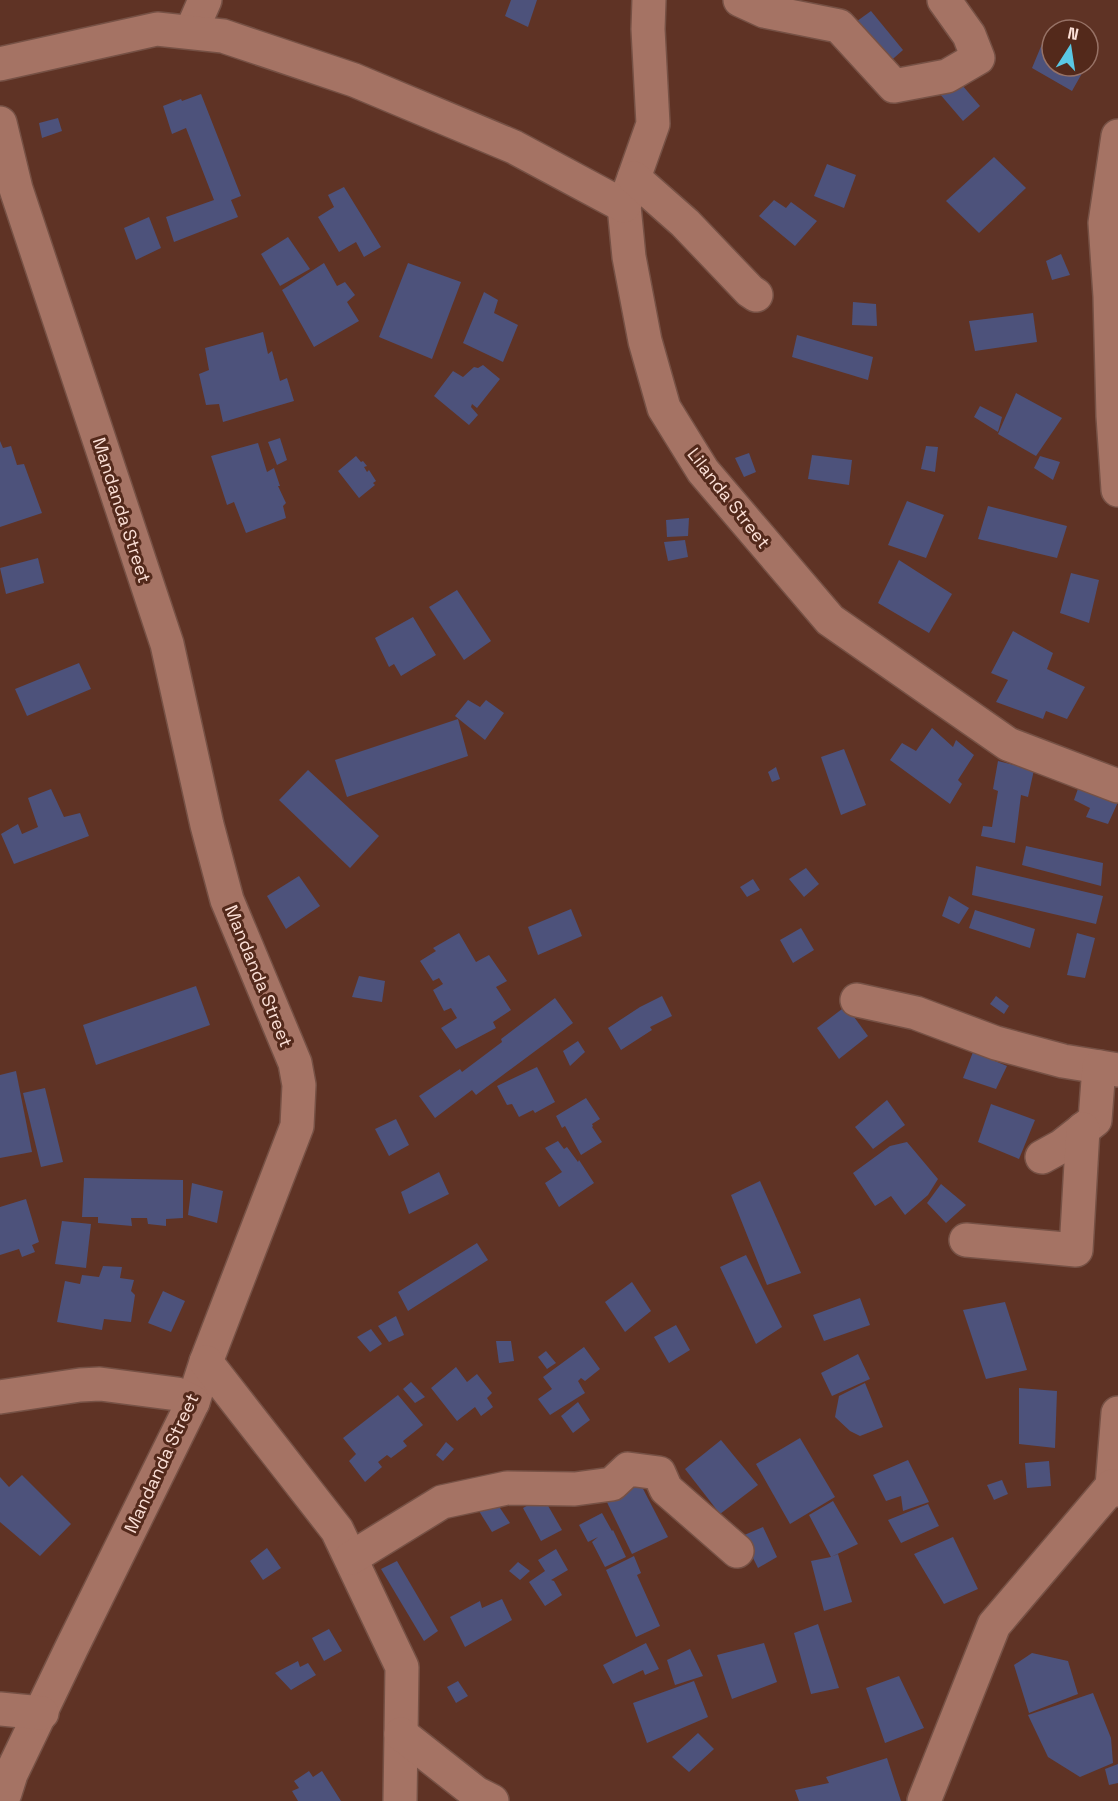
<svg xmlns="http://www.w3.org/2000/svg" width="1118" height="1801" viewBox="0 0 1118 1801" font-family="'Space Grotesk',sans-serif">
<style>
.building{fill:#4d527b}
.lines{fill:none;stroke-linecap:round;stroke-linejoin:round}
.minor-casing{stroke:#765145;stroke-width:36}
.minor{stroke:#a57364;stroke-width:33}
.labels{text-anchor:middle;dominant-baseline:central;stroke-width:6;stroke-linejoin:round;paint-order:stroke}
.street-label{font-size:18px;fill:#fce0d7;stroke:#53291b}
</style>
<rect width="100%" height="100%" fill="#5f3325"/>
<g class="building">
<path d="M511,0h26l-9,27 -23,-11z"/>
<path d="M871,11l32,39 -17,15 -33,-41z"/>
<path d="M1042,44l10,6v16h29l4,2 -13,23 -40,-23z"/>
<path d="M956,78l24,28 -17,15 -24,-28z"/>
<path d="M201,94l40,102 -10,4 7,17 -64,25 -8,-25 48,-17 -28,-72 -14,6 -9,-28 18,-7 1,2z"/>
<path d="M58,118l4,13 -20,7 -3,-15z"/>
<path d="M994,157l32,31 -47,45 -33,-32z"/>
<path d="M827,164l29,11 -12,33 -30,-12z"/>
<path d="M344,187l37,60 -17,10 -8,-15 -17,10 -21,-35 16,-10 -6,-12z"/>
<path d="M774,200l12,8 5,-6 26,19 -22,25 -36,-30z"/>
<path d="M149,217l12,31 -25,12 -12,-32z"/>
<path d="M288,237l22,32 -30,17 -19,-32z"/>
<path d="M1061,254l9,21 -18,5 -6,-19z"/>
<path d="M324,263l13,23 8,-4 10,13 -8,7 12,19 -45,26 -32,-57z"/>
<path d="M408,263l53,19 -29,77 -53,-22z"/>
<path d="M484,292l14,8 -4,13 24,12 -15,37 -40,-19z"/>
<path d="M853,302l23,2 1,22 -25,-1z"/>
<path d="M1033,313l4,29 -62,9 -6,-30z"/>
<path d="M263,332l5,22 4,-3 8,30 7,-3 7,23 -71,21 -4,-18 -13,1 -7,-31 10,-4 -4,-22z"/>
<path d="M797,335l76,22 -5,23 -76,-23z"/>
<path d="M483,365l17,14 -23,29 -5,-4 -1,3 7,8 -9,10 -35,-29 19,-25 10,6 11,-10 4,1z"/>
<path d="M1016,393l46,25 -26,38 -38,-22z"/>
<path d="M980,406l22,11 -4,15 -24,-15z"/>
<path d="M280,438l7,22 -10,5 -9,-23z"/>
<path d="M0,441l3,7 8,-2 6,19 7,-1 18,49 -42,14z"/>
<path d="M258,443l9,29 7,-4 6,18h-2l8,17 -3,3 3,12 -40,15 -12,-31 -7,3 -16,-49z"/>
<path d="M926,446l12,1 -3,25 -14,-3z"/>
<path d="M749,453l7,19 -12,5 -9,-19z"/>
<path d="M812,455l40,5 -3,25 -41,-6z"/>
<path d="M356,456l5,6 2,-1 4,5 -3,1 3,5 2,-2 7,11 -3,2 2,2 -16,13 -21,-27z"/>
<path d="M1040,456l20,6 -7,18 -19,-12z"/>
<path d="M907,501l37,14 -18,43 -38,-13z"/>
<path d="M988,506l79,20 -10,32 -79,-19z"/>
<path d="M689,518l-1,18 -21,1 -1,-17z"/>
<path d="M685,540l3,17 -20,4 -4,-19z"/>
<path d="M38,558l6,25 -38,11 -6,-26z"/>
<path d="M899,560l53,34 -23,39 -51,-30z"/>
<path d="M1071,573l28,7 -10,43 -29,-10z"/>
<path d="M457,590l34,51 -27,19 -35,-53z"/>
<path d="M413,617l23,38 -35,21 -7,-12 -5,3 -14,-29z"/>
<path d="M1013,631l40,22 -6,16 38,18 -18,32 -21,-8 -3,8 -47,-17 12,-22 -17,-7z"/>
<path d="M79,663l12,26 -64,27 -12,-27z"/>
<path d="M468,700l12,7 6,-7 18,13 -19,27 -30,-24z"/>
<path d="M458,719l10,37 -121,41 -12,-37z"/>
<path d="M932,728l21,19 3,-7 18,15 -16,25 4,4 -12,20 -60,-44 12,-17 14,8z"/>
<path d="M844,749l22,56 -25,10 -20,-58z"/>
<path d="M998,761l36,9 -6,27 -7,-2 -6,48 -34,-7 2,-10 9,1 6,-36 -5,-2z"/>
<path d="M776,767l4,12 -8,3 -4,-10z"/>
<path d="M308,770l71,66 -29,32 -71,-68z"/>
<path d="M1080,783l38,19 -10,22 -22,-7 4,-9 -16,-8z"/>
<path d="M51,789l13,28 16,-4 9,23 -75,28 -13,-30 17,-10 4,10 16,-7 -10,-29z"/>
<path d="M1026,846l77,17 -2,23 -79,-21z"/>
<path d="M976,866l127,30 -7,28 -124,-29z"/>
<path d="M806,868l13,16 -15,13 -15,-18z"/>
<path d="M299,876l21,30 -34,23 -19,-33z"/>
<path d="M753,879l7,11 -13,7 -7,-10z"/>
<path d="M949,896l20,12 -10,16 -17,-8z"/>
<path d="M571,909l11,27 -44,19 -10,-28z"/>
<path d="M975,910l60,19 -5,19 -61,-20z"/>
<path d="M801,928l13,22 -21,13 -13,-23z"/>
<path d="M459,933l17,29 13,-7 18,26 -11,6 15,23 -18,12 3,6 -40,21 -15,-21 16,-10 -6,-10 -7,3 -11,-21 10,-6 -4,-6 -6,3 -13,-20 16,-10 -3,-3z"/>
<path d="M1077,933l18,5 -10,40 -18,-3z"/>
<path d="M359,976l26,5 -3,21 -30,-5z"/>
<path d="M196,986l14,39 -114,40 -13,-40z"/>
<path d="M662,996l10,20 -22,11 2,3 -31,20 -13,-22 32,-21z"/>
<path d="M996,996l13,10 -5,8 -14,-10z"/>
<path d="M555,998l18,25 -97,72 -4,-5 -37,28 -16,-22 41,-27 2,3 40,-30 -1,-3z"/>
<path d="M846,1006l22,30 -29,23 -22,-31z"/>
<path d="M578,1041l7,11 -15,14 -7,-15z"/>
<path d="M973,1052l34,14 -11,23 -33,-11z"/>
<path d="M537,1067l18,35 -20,11 -2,-3 -14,7 -7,-13 -5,1 -10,-19z"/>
<path d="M16,1071l16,81 -32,6v-83z"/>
<path d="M45,1088l18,74 -22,5 -18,-74z"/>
<path d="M586,1098l14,21 -8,5 1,2 -1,1 10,15 -21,13 -16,-29 -3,2 -6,-12z"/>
<path d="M887,1100l18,25 -32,24 -18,-22z"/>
<path d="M991,1104l44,16 -16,39 -41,-17z"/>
<path d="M396,1119l13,26 -20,11 -14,-27z"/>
<path d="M558,1141l6,8 3,-2 11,15 1,-2 15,23 -35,24 -14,-24 17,-11 -17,-24z"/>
<path d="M907,1142l31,37 -10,16 -23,20 -14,-19 -16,10 -22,-33 37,-27z"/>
<path d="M439,1172l10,22 -40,20 -8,-22z"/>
<path d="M84,1178l99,2v38l-17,1v7l-18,-2 -1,-6h-16l1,8 -34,-3v-6h-16z"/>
<path d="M760,1181l41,92 -34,12 -36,-90z"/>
<path d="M192,1183l31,8 -6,32 -29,-8z"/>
<path d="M941,1184l25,21 -20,18 -19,-20z"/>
<path d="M26,1199l13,43 -7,3 3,7 -13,5 -3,-8 -19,6v-48z"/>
<path d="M62,1221l29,3 -5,44 -31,-4z"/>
<path d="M477,1243l11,17 -80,51 -10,-19z"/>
<path d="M746,1255l36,72 -26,17 -36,-77z"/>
<path d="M103,1266l19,1 -2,11 14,2 -3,11 4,4 -4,27 -27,-3 -2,11 -45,-8 8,-41 15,3 2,-9 17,2z"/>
<path d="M632,1282l19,29 -26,21 -20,-30z"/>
<path d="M163,1291l22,10 -14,31 -23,-9z"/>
<path d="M860,1298l10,27 -46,16 -11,-26z"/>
<path d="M1005,1302l22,68 -41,9 -23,-69z"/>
<path d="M396,1316l8,19 -15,7 -11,-16z"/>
<path d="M676,1325l14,25 -21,13 -15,-26z"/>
<path d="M371,1329l11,15 -12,8 -13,-15z"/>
<path d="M496,1341h15l3,20 -15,2z"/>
<path d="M584,1347l16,22 -15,12 -4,-3 -3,3 7,12 -35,22 -12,-16 14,-10 -9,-12z"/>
<path d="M546,1351l10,12 -9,6 -9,-12z"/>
<path d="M858,1354l12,25 -38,17 -11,-23z"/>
<path d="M456,1367l11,15 10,-8 15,19 -5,5 6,9 -12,9 -6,-9 -18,14 -26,-33z"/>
<path d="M411,1382l14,15 -10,6 -12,-14z"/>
<path d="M865,1383l18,44 -23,9 -10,-5 -15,-14 4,-21z"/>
<path d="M1019,1388l38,3 -2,57 -36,-4z"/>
<path d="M398,1395l25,30 -20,16 4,5 -16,12 -4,-3 -9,7 4,5 -17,15 -16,-21 7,-7 -13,-16z"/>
<path d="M578,1402l12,18 -17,13 -12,-17z"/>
<path d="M800,1438l35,59 -45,27 -34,-60z"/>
<path d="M721,1440l37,45 -38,29 -35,-45z"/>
<path d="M446,1442l8,7 -11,12 -7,-6z"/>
<path d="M908,1460l21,42 -26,9 -2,-15 -15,5 -13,-26z"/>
<path d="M1049,1461l2,25 -24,2 -2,-25z"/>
<path d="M22,1475l49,49 -31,32 -40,-34v-45l9,10z"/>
<path d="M1002,1480l6,14 -14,6 -7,-15z"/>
<path d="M640,1483l28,54 -36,17 -28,-58z"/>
<path d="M543,1497l19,33 -21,11 -18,-33z"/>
<path d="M833,1501l25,43 -27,13 7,-3 14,48 -28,9 -13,-50 20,-4 -22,-42z"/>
<path d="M496,1502l14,21 -18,9 -13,-21z"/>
<path d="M928,1504l11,22 -38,17 -13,-23z"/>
<path d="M602,1513l10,18 1,-1 13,27 -21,10 -13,-25 6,-5 -10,5 -9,-17z"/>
<path d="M763,1527l14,30 -19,11 -16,-32z"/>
<path d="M953,1537l25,52 -34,15 -30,-50z"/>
<path d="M267,1548l14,20 -18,12 -13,-19z"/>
<path d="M556,1549l12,21 -17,10 3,1 8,14 -17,11 -16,-24 16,-11 -7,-11z"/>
<path d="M634,1556l7,17 -4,2 23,51 -24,11 -30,-67z"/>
<path d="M397,1561l41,70 -14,10 -43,-72z"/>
<path d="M518,1562l12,9 -10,9 -11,-9z"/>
<path d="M502,1599l10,21 -47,27 -15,-30 30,-16 2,7z"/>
<path d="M818,1624l21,64 -28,6 -17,-61z"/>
<path d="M329,1629l13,22 -18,10 -12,-23z"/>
<path d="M646,1643l13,26 -14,6 -2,-5 -30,14 -10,-19z"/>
<path d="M764,1643l13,39 -45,17 -15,-44z"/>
<path d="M690,1649l13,27 -28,9 -8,-25z"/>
<path d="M1032,1653l36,8 10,33 -49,19 -15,-48z"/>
<path d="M298,1661l2,6 8,-4 8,12 -25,15 -16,-17z"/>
<path d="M899,1676l25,52 -39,15 -19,-55z"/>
<path d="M458,1681l10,15 -12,7 -9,-16z"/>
<path d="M694,1681l14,36 -61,26 -14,-40z"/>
<path d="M1093,1693l18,45 2,25 -33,14 -32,-20 -20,-42z"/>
<path d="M698,1733l16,16 -25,23 -17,-15z"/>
<path d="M887,1758l14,43h-102l-4,-11 34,-7 -3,-6z"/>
<path d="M1118,1764v19l-9,2 -4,-16z"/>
<path d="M309,1771l4,6 9,-6 19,30h-43l-6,-10 7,-3 -5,-7z"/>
</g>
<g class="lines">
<g class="minor-casing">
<g id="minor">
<path d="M649,0l-1,29 5,95 -29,82 5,51 16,84 19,67 39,63 127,149 178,124 110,42"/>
<path d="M740,0l24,11 75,15 55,60 53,-10 31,-18 -9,-23 -25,-35"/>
<path d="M191,32l14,-32"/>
<path d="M0,64l157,-35 66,7 131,44 160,67 110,59"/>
<path d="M0,123l16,66 151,455 40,181 20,75 68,163 4,22 -2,41 -91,236 -13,40 -121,245 -61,127 -6,19 -5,1"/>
<path d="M1118,136l-13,87 5,73 3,120 5,74"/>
<path d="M634,178l51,45 65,68 6,4"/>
<path d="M857,1000l59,13 80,30 67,18 55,9"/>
<path d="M1042,1157l20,-11 33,-26 4,-53"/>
<path d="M966,1240l110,10 7,-121"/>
<path d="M206,1362l131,168 65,137 -2,134"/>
<path d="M0,1397l80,-12 20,-1 77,10 16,8"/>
<path d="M1118,1413l-6,73 6,4"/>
<path d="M351,1558l91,-56 65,-14 68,1 37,-5 16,-15 31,4 7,16 71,62"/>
<path d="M0,1709l42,4"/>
<path d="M401,1734l75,59 16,8"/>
<path d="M924,1801l70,-176 118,-139"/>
</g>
</g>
<use href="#minor" class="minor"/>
</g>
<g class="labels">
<g class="street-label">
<text transform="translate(729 498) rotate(52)">Lilanda Street</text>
<text transform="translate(122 510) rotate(72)">Mandanda Street</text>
<text transform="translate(259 976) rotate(68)">Mandanda Street</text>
<text transform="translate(161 1463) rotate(-65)">Mandanda Street</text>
</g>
</g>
<g transform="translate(1070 48) rotate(12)"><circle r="28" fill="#53291b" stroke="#977266" stroke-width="1.5"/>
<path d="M0-4.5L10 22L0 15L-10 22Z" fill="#5ac8e5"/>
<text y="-9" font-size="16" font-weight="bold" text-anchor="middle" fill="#fce0d7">N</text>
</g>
</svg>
